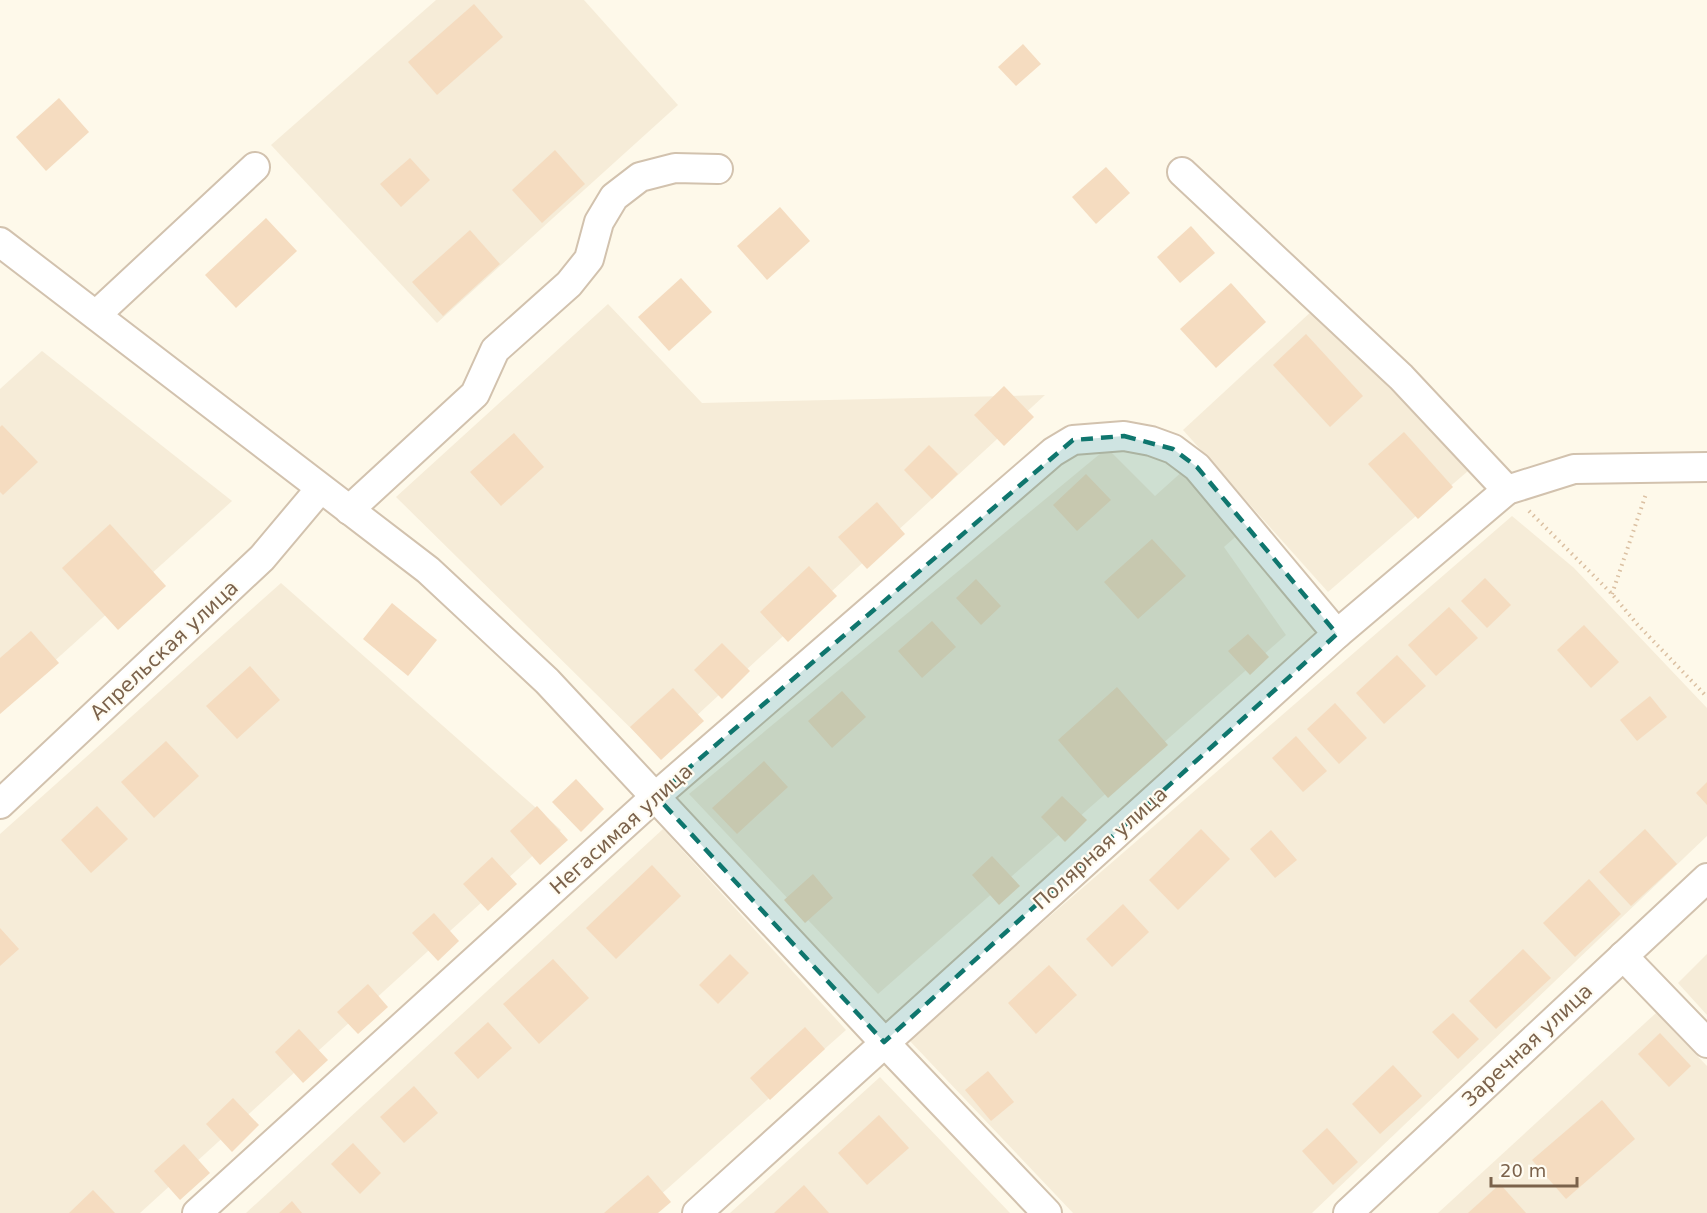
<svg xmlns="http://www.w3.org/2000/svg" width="1707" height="1213" viewBox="0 0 1707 1213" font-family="'DejaVu Sans',sans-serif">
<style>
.residential{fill:#f6ecd8}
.building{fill:#f5dcc0}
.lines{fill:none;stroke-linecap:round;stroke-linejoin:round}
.minor-casing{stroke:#d2c2ae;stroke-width:32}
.path{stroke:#dbc0a2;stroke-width:4;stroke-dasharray:1.5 4.5;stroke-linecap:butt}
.minor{stroke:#fff;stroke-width:28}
.marked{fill:#0f766e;fill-opacity:0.2;stroke:#0f766e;stroke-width:4.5;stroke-dasharray:12 8;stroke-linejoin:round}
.labels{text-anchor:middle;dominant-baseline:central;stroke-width:4.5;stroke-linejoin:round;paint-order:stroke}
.street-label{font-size:20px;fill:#7b624b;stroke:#fffcf2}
</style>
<rect width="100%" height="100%" fill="#fef9ea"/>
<g class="residential">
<path d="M436,0h148l94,105 -241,218 -166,-178z"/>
<path d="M608,304l94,99 343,-8 -389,358 -260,-256z"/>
<path d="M1314,309l154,162 -140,121 -145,-162z"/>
<path d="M42,351l190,150 -232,209v-321z"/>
<path d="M1107,448l48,48 30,-27 56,63 -17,15 62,88 -408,359 -189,-200z"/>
<path d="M1512,516l62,52 133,140v128l-395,377h-239l-165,-174z"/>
<path d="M281,583l280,247 -421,383h-140v-379z"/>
<path d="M663,829l183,201 -206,183h-394z"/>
<path d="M1707,954v61l-29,-32z"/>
<path d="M1656,1013l51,53v147h-269z"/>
<path d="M880,1077l130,136h-280z"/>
</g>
<g class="building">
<path d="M474,4l29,33 -66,58 -29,-33z"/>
<path d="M1023,44l18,20 -25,22 -18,-19z"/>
<path d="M59,98l30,34 -43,39 -30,-34z"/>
<path d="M555,150l30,34 -43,39 -30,-33z"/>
<path d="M410,158l20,22 -29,27 -21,-23z"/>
<path d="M1106,167l24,26 -34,31 -24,-27z"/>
<path d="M780,207l30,34 -43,39 -30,-34z"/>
<path d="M266,218l31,33 -61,57 -31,-33z"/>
<path d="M1191,226l24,27 -35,30 -23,-26z"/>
<path d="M470,230l30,34 -57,52 -31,-34z"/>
<path d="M681,278l31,34 -43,39 -31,-34z"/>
<path d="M1231,283l35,39 -50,46 -36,-39z"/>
<path d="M1306,334l57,62 -33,31 -57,-62z"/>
<path d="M1004,386l30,31 -30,29 -30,-31z"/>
<path d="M2,425l36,37 -35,33 -3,-3v-65z"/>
<path d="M1404,432l49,55 -35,32 -50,-55z"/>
<path d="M514,433l30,34 -43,39 -31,-34z"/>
<path d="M929,445l29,29 -26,25 -28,-29z"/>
<path d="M1086,474l25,26 -34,31 -24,-26z"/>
<path d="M877,502l28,32 -38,35 -29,-32z"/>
<path d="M110,524l56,62 -48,44 -56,-62z"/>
<path d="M1152,539l34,37 -48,43 -34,-37z"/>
<path d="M809,566l28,30 -49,46 -28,-30z"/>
<path d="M1485,578l26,27 -24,23 -26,-27z"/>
<path d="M976,579l25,27 -20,19 -25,-27z"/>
<path d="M392,603l45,37 -29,36 -45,-37z"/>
<path d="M1449,607l29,31 -42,38 -28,-31z"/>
<path d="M932,621l24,26 -34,31 -24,-27z"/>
<path d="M1584,625l35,37 -28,26 -34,-38z"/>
<path d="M31,631l28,32 -59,51v-56z"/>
<path d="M1248,634l21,23 -19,18 -22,-24z"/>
<path d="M722,643l28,28 -28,28 -28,-29z"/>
<path d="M1397,655l29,31 -42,38 -28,-31z"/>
<path d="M250,666l30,34 -43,39 -31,-33z"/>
<path d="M1117,687l51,58 -60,53 -50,-58z"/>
<path d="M673,688l31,33 -43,39 -31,-33z"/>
<path d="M842,691l24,26 -34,31 -24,-27z"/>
<path d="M1650,696l17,21 -30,24 -17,-21z"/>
<path d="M1335,703l32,35 -28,26 -32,-35z"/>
<path d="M1296,736l31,35 -24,21 -31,-34z"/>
<path d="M166,741l33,35 -45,42 -33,-36z"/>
<path d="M764,761l24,26 -51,47 -25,-26z"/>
<path d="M576,779l28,30 -23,23 -29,-30z"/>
<path d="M1707,782v23l-11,-12z"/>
<path d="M1062,796l25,24 -22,22 -24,-25z"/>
<path d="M97,806l31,33 -37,34 -30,-33z"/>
<path d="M537,806l31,34 -28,25 -30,-34z"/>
<path d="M1201,829l29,30 -52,51 -29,-30z"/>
<path d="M1645,829l32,35 -46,42 -32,-34z"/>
<path d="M1271,830l26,30 -22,18 -25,-29z"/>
<path d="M992,856l28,30 -21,19 -27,-30z"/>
<path d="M492,857l25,27 -29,27 -25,-27z"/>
<path d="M652,865l29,31 -65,63 -30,-31z"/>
<path d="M813,874l20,24 -28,25 -21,-23z"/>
<path d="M1589,879l32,35 -46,43 -32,-34z"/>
<path d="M1123,904l26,28 -37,35 -26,-28z"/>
<path d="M434,913l25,28 -21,20 -26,-28z"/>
<path d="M0,928l19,21 -19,17z"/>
<path d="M1523,949l28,29 -55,51 -27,-28z"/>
<path d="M730,954l19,19 -31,31 -19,-19z"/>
<path d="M553,959l36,39 -50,46 -36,-40z"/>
<path d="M1049,965l28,30 -41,39 -28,-31z"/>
<path d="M368,984l20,23 -30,27 -21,-22z"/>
<path d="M1453,1013l26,26 -21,20 -26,-27z"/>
<path d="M488,1022l24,26 -34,31 -24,-26z"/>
<path d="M805,1027l20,22 -55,51 -20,-22z"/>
<path d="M299,1029l29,31 -25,23 -28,-31z"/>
<path d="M1660,1033l31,33 -22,21 -31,-33z"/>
<path d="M1393,1065l29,31 -42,38 -28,-30z"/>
<path d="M988,1071l26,31 -23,19 -26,-31z"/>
<path d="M414,1086l24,27 -34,30 -24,-26z"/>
<path d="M233,1098l26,27 -27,27 -26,-28z"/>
<path d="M1602,1100l33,39 -69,60 -34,-39z"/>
<path d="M879,1115l30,33 -42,37 -29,-32z"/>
<path d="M1327,1128l31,34 -25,23 -31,-34z"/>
<path d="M353,1143l28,30 -21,21 -29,-30z"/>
<path d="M184,1144l26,29 -30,27 -26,-29z"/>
<path d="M648,1175l23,27 -13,11h-54z"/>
<path d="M1500,1184l26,29h-58z"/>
<path d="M804,1185l25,28h-55z"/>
<path d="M93,1190l22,23h-46z"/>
<path d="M292,1201l10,12h-23z"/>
</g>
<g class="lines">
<g class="minor-casing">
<g id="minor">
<path d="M1182,172l219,205 106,113"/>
<path d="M0,242l428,328 119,111 337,361 163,171"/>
<path d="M96,315l159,-148"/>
<path d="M349,510l126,-116 20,-44 74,-66 20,-25 10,-37 15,-25 26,-20 35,-9 43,1"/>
<path d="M0,804l262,-246 58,-69"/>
<path d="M1623,956l84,87"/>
<path d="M197,1213l459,-417 397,-344 20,-12 51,-4 27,5 22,8 24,18 140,167"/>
<path d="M697,1213l640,-579 170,-144 67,-21 133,-2"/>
<path d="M1348,1213l359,-335"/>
</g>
</g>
<g class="path">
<path d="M1529,511l83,83 25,30 70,73"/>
<path d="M1612,594l34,-100"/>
</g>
<use href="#minor" class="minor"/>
</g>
<path class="marked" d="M1124,436l49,13 24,18 140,167 -453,408 -228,-246 417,-356z"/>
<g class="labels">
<g class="street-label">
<text transform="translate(164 650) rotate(-43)">Апрельская улица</text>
<text transform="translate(621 829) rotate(-42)">Негасимая улица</text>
<text transform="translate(1100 848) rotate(-42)">Полярная улица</text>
<text transform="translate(1527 1045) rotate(-43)">Заречная улица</text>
</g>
</g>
<path d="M1491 1177v9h86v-9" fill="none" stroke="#7b624b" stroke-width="3"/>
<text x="1500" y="1177" font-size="18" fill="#7b624b" stroke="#fffcf2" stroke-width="4.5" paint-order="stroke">20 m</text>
</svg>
